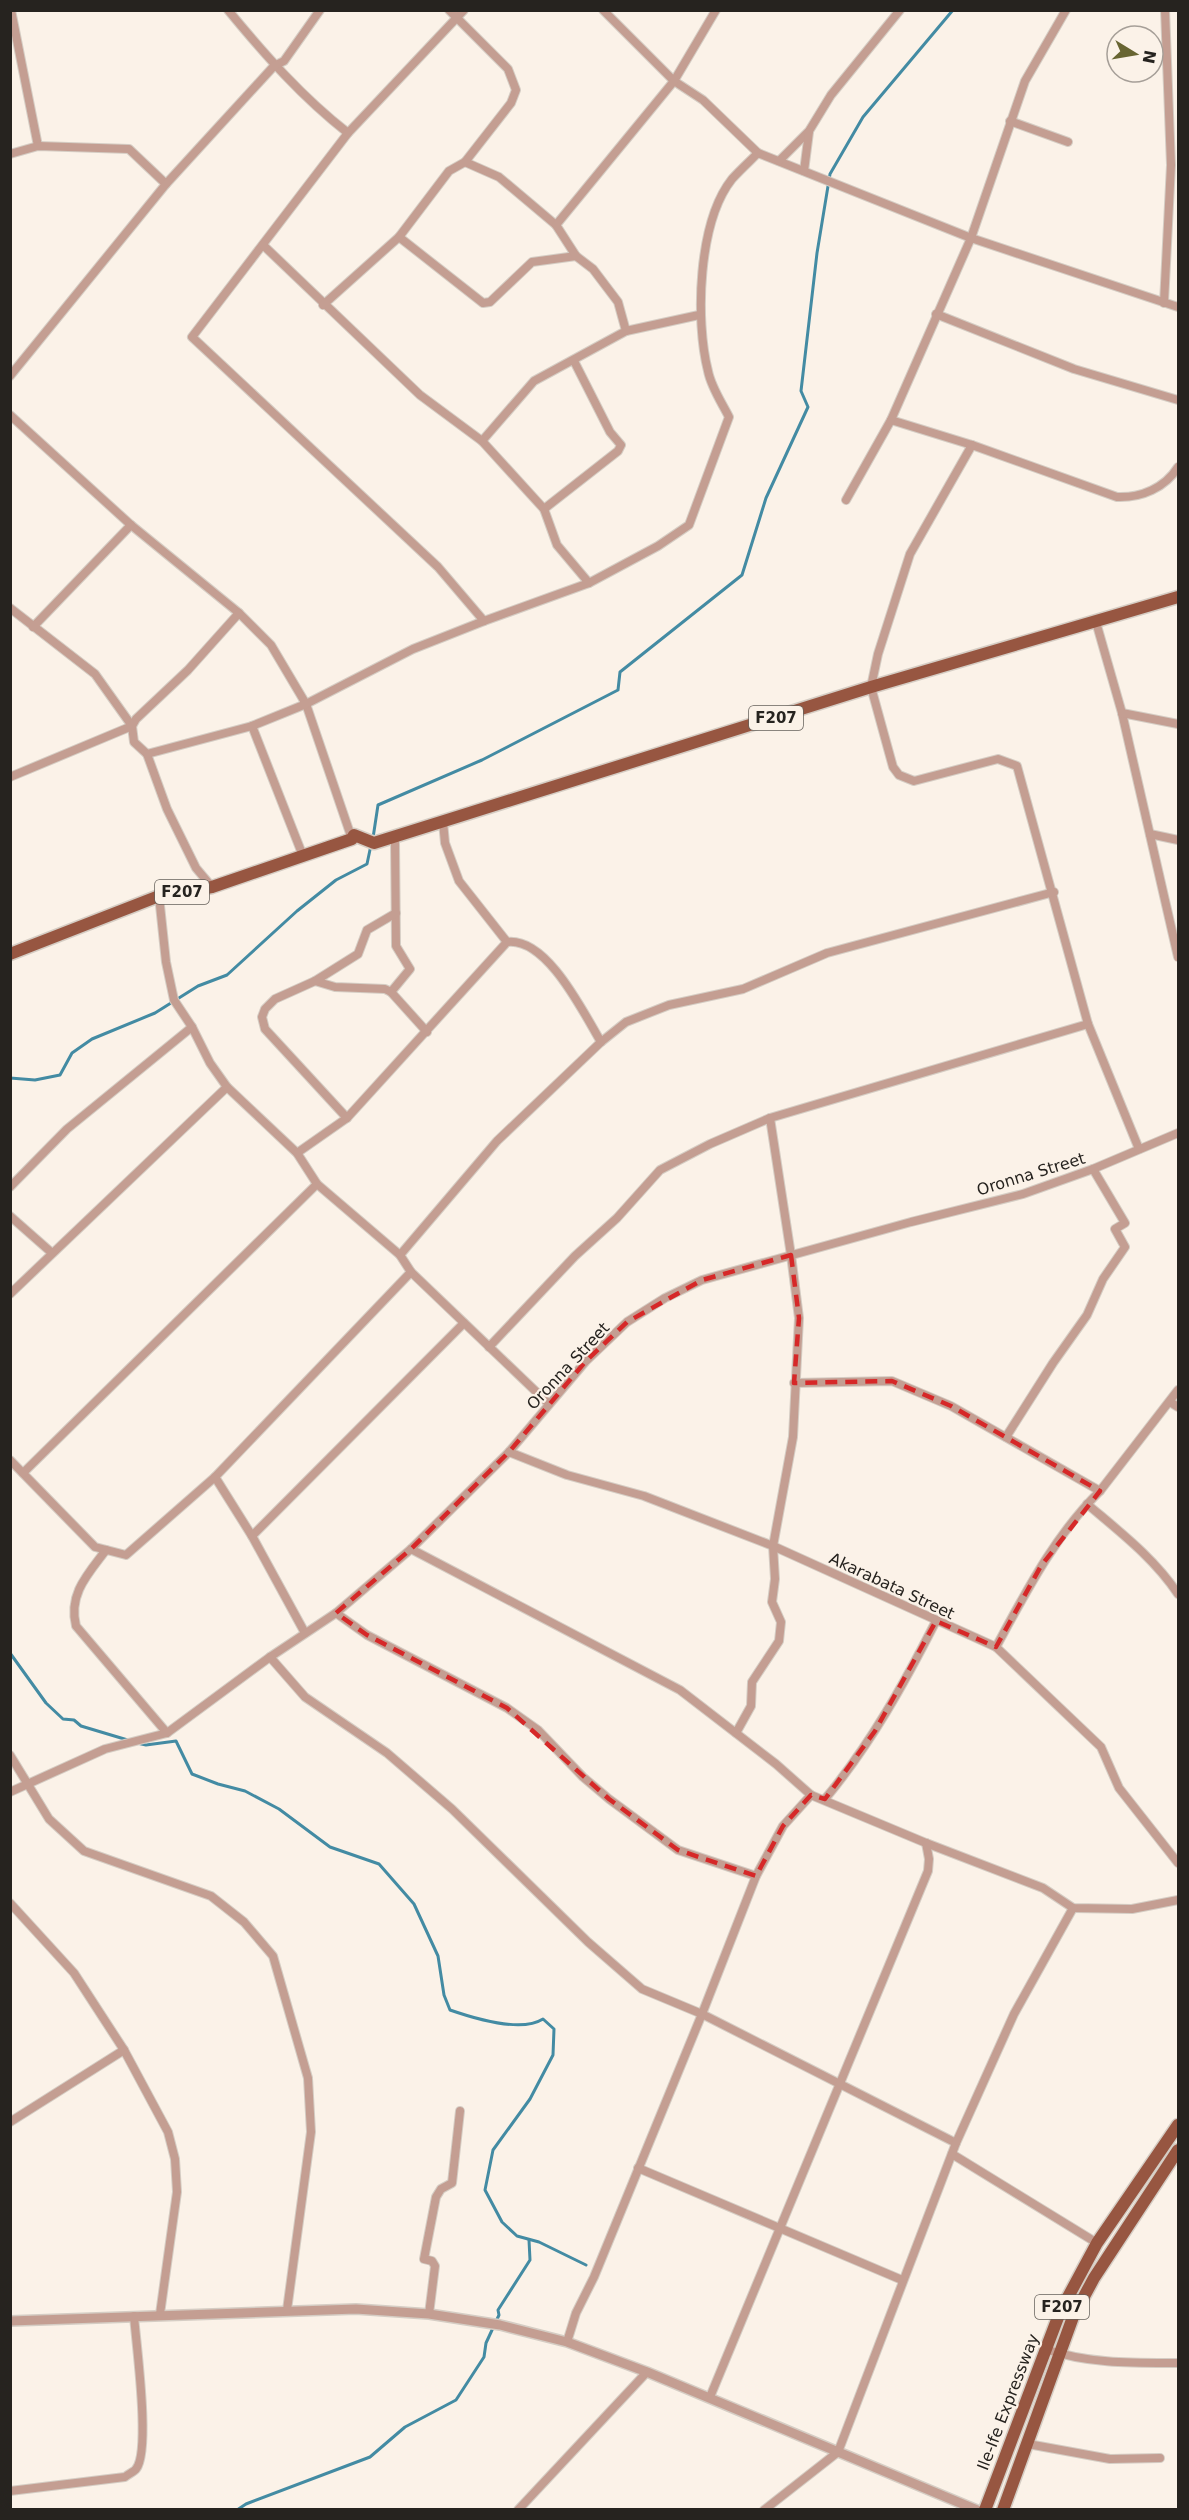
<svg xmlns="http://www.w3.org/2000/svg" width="1189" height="2520" viewBox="0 0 1189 2520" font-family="'DejaVu Sans',sans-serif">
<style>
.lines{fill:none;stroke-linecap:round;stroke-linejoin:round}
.stream{stroke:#438ba3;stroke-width:3}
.minor-casing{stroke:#d5cdc4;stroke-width:10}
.tertiary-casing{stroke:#d5cdc4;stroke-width:12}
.primary-casing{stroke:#d5cdc4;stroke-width:15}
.minor{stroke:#c49e92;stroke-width:8}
.tertiary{stroke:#c49e92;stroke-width:9}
.primary{stroke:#975641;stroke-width:12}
.marked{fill:none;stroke:#d62828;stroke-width:4.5;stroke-dasharray:12 8;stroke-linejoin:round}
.labels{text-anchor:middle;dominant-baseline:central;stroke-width:4.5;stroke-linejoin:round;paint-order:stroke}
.shield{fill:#fbf2e8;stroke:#66615b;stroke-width:1.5}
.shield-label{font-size:15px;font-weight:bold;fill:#26231f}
.street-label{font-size:16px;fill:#26231f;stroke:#fbf2e8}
</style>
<rect width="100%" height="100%" fill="#fbf2e8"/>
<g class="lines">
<g class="stream">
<path d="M373,838l5,-33 104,-45 136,-70 2,-18 122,-97 24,-77 42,-91 -7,-16 16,-138 13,-79 33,-57 90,-107"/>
<path d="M10,1078l25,2 25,-5 12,-22 20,-14 63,-26 43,-27 29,-11 70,-64 39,-31 31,-16 4,-19"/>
<path d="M10,1653l36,50 17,16 11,1 7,6 50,15"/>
<path d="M137,1743l9,2 30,-4 16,33 26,10 27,7 34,18 51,38 49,17 35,40 24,52 6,39 6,15c23,8 71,23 93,9l11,10 -1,26 -23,44 -37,51 -8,40 17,32 15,14 22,6 47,23"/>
<path d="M237,2510l9,-6 124,-47 35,-30 51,-27 28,-43 2,-14 13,-28 -1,-5 32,-50 -1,-20"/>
</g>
<g class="minor-casing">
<g id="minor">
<path d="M11,10l27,136"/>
<path d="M228,10c37,45 74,87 120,123"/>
<path d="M464,10l-116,123 -156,204 246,230 46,54"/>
<path d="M603,10l71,71 29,19 55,53 213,85 207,69"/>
<path d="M1010,121l58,21"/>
<path d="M10,154l28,-8 91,3 37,35"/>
<path d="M779,161l30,-30 22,-36 69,-85"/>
<path d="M465,162l34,15 57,48"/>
<path d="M804,171l5,-39"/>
<path d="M399,237l84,66 7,-1 42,-40 44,-6"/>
<path d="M263,245l157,150 62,46 62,68 13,36 32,38"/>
<path d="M1164,303l7,-138 -6,-155"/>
<path d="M323,305l76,-68 50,-66 16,-9 46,-59 5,-13 -8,-21 -59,-59"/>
<path d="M936,314l138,55 104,31"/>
<path d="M626,331l73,-16"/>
<path d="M10,376l156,-192 108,-118 10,-5 36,-51"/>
<path d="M10,415l121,110 108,88 32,32 35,59 46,135"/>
<path d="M891,420l81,25 145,52c24,1 48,-9 61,-30"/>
<path d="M482,441l52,-60 92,-50 -8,-29 -25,-33 -17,-13 -20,-31 118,-144 42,-71"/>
<path d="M972,445l-62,109 -32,100 -7,33 22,80 6,8 15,6 84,-22 19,7 71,258 51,125"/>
<path d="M846,500l45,-80 80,-182 54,-157 41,-71"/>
<path d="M544,509l74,-58 3,-6 -11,-13 -36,-71"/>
<path d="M10,608l85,66 37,52 2,16 13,12 20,55 29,59 16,19"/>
<path d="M1096,622l26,91 56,244"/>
<path d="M33,627l98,-102"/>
<path d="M1122,713l56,11"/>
<path d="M252,726l51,130"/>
<path d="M147,754l105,-28 54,-22 107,-55 71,-28 105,-38 69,-37 31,-21 40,-108c-7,-14 -18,-30 -21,-46 -13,-51 -10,-149 24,-192 8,-9 18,-18 26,-26"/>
<path d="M10,777l122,-51 4,-7 52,-49 51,-57"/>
<path d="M443,822l2,21 14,38 48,61"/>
<path d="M1150,834l28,6"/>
<path d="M390,838l5,4 1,104 14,23 -19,23 36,40"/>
<path d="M159,896l7,66 8,38 18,27 18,36 17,24 70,66 20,31 83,71 11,17 138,132"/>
<path d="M315,981l20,6 50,2 6,3"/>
<path d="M347,1118l-82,-89 -3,-12 3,-8 10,-10 40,-18 43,-27 9,-24 29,-17"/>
<path d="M297,1153l50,-35 160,-176c40,-5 76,70 94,100"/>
<path d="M10,1187l57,-58 125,-102"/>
<path d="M10,1216l42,37"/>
<path d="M400,1255l97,-114 104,-99 25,-20 43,-17 74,-16 84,-36 227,-61"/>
<path d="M10,1294l217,-207"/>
<path d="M489,1347l86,-91 42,-38 43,-48 50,-26 60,-26 318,-94"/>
<path d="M794,1383l98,-2 59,25 149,85"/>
<path d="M1170,1402l8,5"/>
<path d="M1006,1437l47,-74 34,-48 16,-36 22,-32 -10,-18 10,-6 -32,-54"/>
<path d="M509,1452l58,23 77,21 129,50 223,101 105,100 18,41 59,75"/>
<path d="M10,1460l85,87 31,8 89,-78 196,-205"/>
<path d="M23,1473l294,-289"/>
<path d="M215,1477l37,59 53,97"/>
<path d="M1087,1504c33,28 67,54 91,90"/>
<path d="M252,1536l212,-213"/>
<path d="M411,1549l269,141 96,74 35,31 115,48 117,45 30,20 59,1 46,-9"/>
<path d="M106,1550c-18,24 -38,44 -30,76l91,107"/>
<path d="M336,1613l31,22 140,73 31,22 45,47 26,22 69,51 78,26"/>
<path d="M996,1647c30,-55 59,-112 104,-156l78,-101"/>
<path d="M270,1657l35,40 82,56 65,56 136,133 54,47 60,25 254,129"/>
<path d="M736,1733l15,-27 1,-24 27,-41 2,-19 -9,-20 3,-23 -2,-33 20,-109 6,-119 -8,-63 -21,-137"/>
<path d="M10,1755l39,64 35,32 127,45 33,26 29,34 35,122 3,54 -24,178"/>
<path d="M10,1792l95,-43 62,-16 103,-76 66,-44 75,-64 98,-97 77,-91 41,-39 38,-24 37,-18 209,-58 112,-28 70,-25 85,-36"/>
<path d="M825,1799c45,-54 79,-115 111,-178"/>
<path d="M10,1903l64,70 50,77 44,82 7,27 2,33 -17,122"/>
<path d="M10,2122l114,-72"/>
<path d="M952,2154l145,89"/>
<path d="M638,2168l264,112"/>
<path d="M429,2314l6,-48 -3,-5 -8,-2 12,-62 5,-8 11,-6 8,-72"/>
<path d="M567,2342l9,-29 18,-36 108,-263 54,-138 27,-50 28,-31"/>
<path d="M1045,2349c44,15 88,14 133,14"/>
<path d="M710,2397l218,-526 1,-12 -3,-16"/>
<path d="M1028,2444l82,15 50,-1"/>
<path d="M10,2491l115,-14c3,-3 9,-5 11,-8 15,-18 0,-126 -2,-153"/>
<path d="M518,2510l129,-138"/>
<path d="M764,2510l74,-58 118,-309 58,-129 59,-106"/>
</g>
</g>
<g class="tertiary-casing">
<path id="tertiary" d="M10,2321l346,-12 73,5 71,11 67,17 80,30 330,138"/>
</g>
<g class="primary-casing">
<g id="primary">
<path d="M10,954l149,-58 53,-9 140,-48 2,-4 20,8 497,-156 307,-90"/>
<path d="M985,2510l75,-198 37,-69 81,-118"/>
<path d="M1003,2510l70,-193 21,-39 84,-128"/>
</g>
</g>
<use href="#minor" class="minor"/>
<use href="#tertiary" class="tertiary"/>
<use href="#primary" class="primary"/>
</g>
<path class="marked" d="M791,1255l8,63 -5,65 98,-2 59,25 149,85 -59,75 -45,81 -60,-26 -61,110 -50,68 -14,-4 -28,31 -27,50 -78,-26 -69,-51 -102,-91 -140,-73 -31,-22 75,-64 98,-97 77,-91 41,-39 75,-42z"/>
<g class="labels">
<g class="shield">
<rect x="749" y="706" width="54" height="24" rx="4.5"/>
<rect x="155" y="880" width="54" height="24" rx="4.5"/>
<rect x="1035" y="2295" width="54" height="24" rx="4.5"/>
</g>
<g class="shield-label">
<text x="776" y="718">F207</text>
<text x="182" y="892">F207</text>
<text x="1062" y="2307">F207</text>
</g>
<g class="street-label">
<text transform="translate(1031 1174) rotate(-17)">Oronna Street</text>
<text transform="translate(568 1366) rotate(-47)">Oronna Street</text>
<text transform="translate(892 1586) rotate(25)">Akarabata Street</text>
<text transform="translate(1008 2402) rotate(-69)">Ile-Ife Expressway</text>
</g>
</g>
<rect width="1189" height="2520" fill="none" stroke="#26231f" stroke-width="24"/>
<g transform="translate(1135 54) rotate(101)"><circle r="28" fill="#fbf2e8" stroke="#a69f98" stroke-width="1.5"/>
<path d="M0-4.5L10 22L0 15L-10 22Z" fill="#686532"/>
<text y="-9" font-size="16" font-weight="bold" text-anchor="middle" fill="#26231f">N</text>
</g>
</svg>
